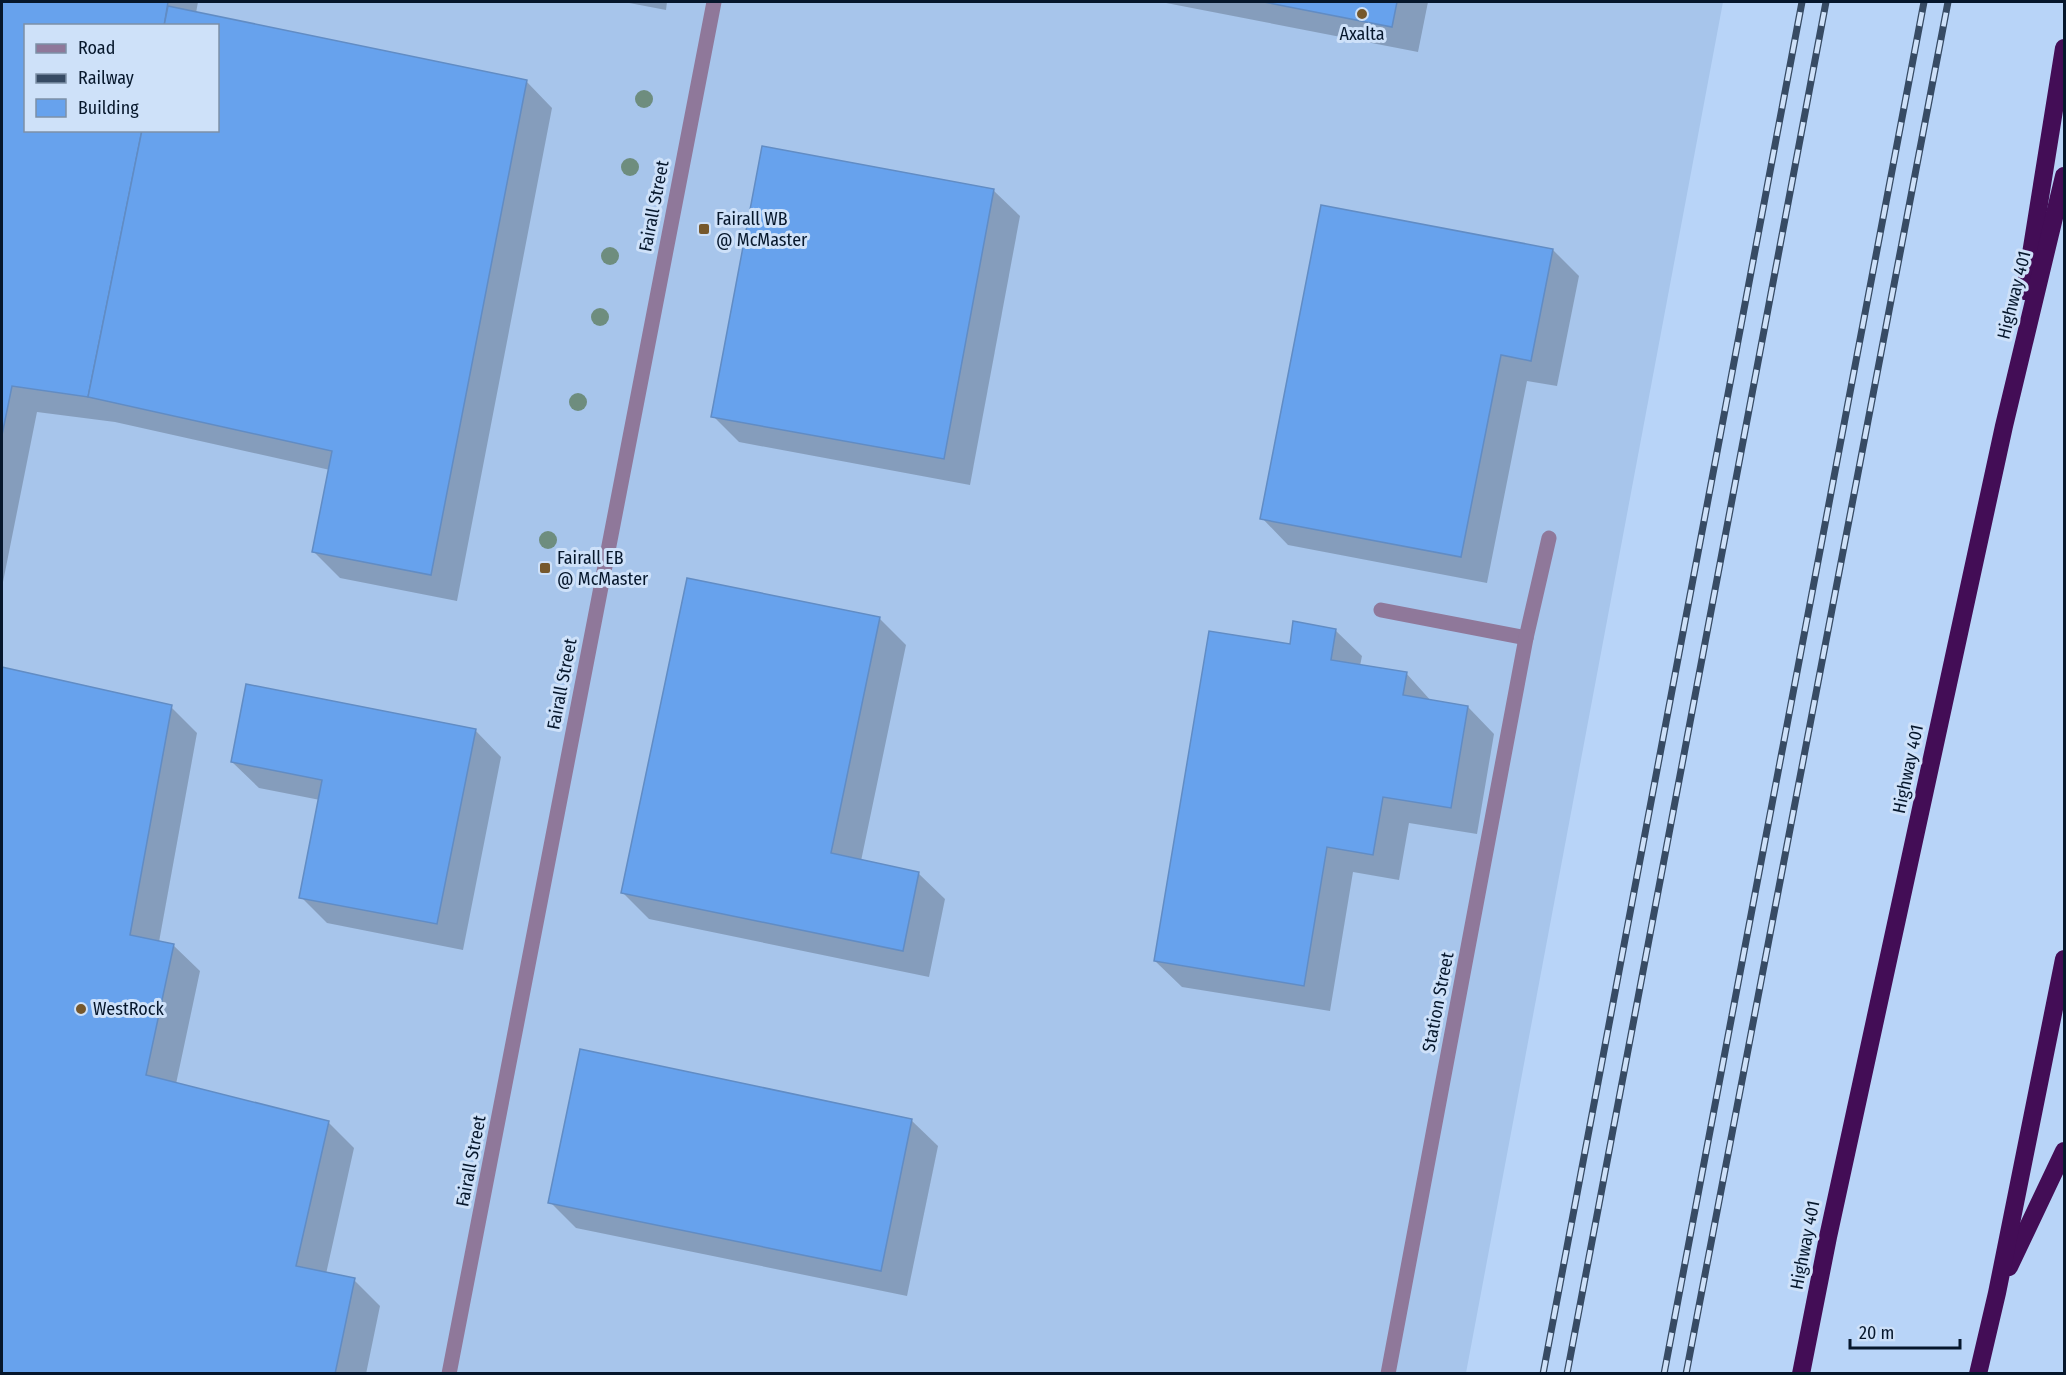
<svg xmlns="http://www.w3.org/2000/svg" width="2066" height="1375" viewBox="0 0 2066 1375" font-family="'Fira Sans Condensed',sans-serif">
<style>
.built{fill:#a7c5eb;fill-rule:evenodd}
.shadow{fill:#0003;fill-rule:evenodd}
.building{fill:#67a2ed;stroke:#618cc4;stroke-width:1.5}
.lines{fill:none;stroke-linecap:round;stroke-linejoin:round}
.minor{stroke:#8f789a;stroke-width:15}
.highway{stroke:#430d56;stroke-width:18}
.rail-casing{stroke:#374b64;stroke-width:7}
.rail{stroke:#cee1f9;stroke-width:4.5;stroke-dasharray:14;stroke-linecap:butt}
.tree{fill:#6e8d7e}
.poi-dot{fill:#76582c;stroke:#cee1f9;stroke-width:2}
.labels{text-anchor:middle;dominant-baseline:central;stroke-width:6;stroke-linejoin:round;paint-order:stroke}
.poi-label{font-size:18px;fill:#06172c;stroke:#cee1f9;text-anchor:start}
.street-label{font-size:18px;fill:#06172c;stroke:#cee1f9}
</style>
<rect width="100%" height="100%" fill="#b8d4f8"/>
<path class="built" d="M2,2h1721l-257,1371 -1464,1zM26,26h192v104h-192z"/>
<g class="shadow">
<path d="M2,2h196l-2,11 330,68 26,27 -95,493 -117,-23 -26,-26 16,-82 -215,-48 -78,-10 -35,175zM26,26h192v104h-192z"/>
<path d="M624,2h43l-1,8z"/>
<path d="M1161,2h267l-10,50z"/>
<path d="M993,190l27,26 -50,269 -231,-43 -26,-26z"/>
<path d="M1553,250l26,26 -22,110 -30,-5 -40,202 -199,-38 -26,-27z"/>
<path d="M880,619l26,26 -45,216 57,12 27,26 -16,78 -280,-58 -26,-26z"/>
<path d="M1335,630l27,26 -2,10 46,7 26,29 36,5 26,27 -17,100 -68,-11 -10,57 -46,-8 -23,139 -148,-24 -27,-26 136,-315z"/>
<path d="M2,669l169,38 26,26 -38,209 14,3 27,26 -24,113 152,38 26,26 -28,126 28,6 26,26 -14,68h-364z"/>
<path d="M475,730l26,27 -38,193 -136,-27 -26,-26 19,-97 -61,-12 -27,-26z"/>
<path d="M911,1120l27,26 -31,150 -331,-68 -26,-26z"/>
</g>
<g class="building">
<path d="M2,2h166l-4,24h-138v104h116l-54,267 -76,-11 -10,49z"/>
<path d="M1264,2h133l-5,25z"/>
<path d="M168,6l359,74 -96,495 -119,-23 20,-101 -244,-54 54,-267h76v-104h-54z"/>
<path d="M762,146l232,43 -50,270 -233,-42z"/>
<path d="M1321,205l232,44 -22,112 -30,-6 -40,202 -201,-38z"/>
<path d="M687,578l193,39 -49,236 88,19 -16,79 -282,-58z"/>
<path d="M1293,621l43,8 -5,31 76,12 -4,23 65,11 -17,102 -68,-11 -10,58 -46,-8 -23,139 -150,-25 55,-330 81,13z"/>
<path d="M2,667l170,38 -42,230 44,9 -28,131 183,46 -33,145 59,12 -20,96h-333z"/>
<path d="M246,684l230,45 -39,195 -138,-26 23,-118 -91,-18z"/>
<path d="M580,1049l332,70 -31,152 -333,-68z"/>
</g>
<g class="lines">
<g class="minor">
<path d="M1381,610l145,28"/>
<path d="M449,1374l265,-1372"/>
<path d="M1388,1374l138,-736 23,-100"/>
</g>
<g class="highway">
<path d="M2025,291l39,-243"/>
<path d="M2009,1267l55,-116"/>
<path d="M1801,1374l27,-137 176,-811 60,-250"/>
<path d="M1978,1374l19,-81 67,-334"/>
</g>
<g class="rail-casing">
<g id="rail">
<path d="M1543,1374l259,-1372"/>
<path d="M1567,1374l259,-1372"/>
<path d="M1664,1374l260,-1372"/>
<path d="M1686,1374l262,-1372"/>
</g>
</g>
<use href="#rail" class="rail"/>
</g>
<g class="tree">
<circle cx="644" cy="99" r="9"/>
<circle cx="630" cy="167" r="9"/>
<circle cx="610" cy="256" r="9"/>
<circle cx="600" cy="317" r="9"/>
<circle cx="578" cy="402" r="9"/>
<circle cx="548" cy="540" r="9"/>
</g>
<g class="poi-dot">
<circle cx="1362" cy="14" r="6"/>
<rect x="698" y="223" width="12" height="12" rx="3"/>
<rect x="539" y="562" width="12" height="12" rx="3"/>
<circle cx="81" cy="1009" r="6"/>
</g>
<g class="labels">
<g class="poi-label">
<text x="1362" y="34" text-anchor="middle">Axalta</text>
<text x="716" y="219">Fairall WB<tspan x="716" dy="21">@ McMaster</tspan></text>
<text x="557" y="558">Fairall EB<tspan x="557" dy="21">@ McMaster</tspan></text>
<text x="93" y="1009">WestRock</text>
</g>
<g class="street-label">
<text transform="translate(654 206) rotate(-79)">Fairall Street</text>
<text transform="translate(2014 295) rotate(-76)">Highway 401</text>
<text transform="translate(562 684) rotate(-79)">Fairall Street</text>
<text transform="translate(1908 769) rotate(-78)">Highway 401</text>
<text transform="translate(1438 1002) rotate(-79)">Station Street</text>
<text transform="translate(471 1161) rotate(-79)">Fairall Street</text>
<text transform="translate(1805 1245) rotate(-79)">Highway 401</text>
</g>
</g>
<rect width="2066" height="1375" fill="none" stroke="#06172c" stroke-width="6"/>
<rect x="24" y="24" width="195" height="108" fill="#cee1f9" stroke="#7e90a7" stroke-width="1.5"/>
<rect x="36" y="44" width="30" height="9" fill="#8f789a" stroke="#7e90a7" stroke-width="1.5"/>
<text x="78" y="54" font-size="18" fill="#06172c">Road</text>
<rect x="36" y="74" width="30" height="9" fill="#374b64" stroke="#7e90a7" stroke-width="1.5"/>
<text x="78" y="84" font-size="18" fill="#06172c">Railway</text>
<rect x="36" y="99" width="30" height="18" fill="#67a2ed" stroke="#7e90a7" stroke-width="1.5"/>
<text x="78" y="114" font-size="18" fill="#06172c">Building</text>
<path d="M1850 1339v9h110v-9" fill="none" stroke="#06172c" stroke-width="3"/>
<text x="1859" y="1339" font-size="18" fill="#06172c" stroke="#cee1f9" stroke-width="4.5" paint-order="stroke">20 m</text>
</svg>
